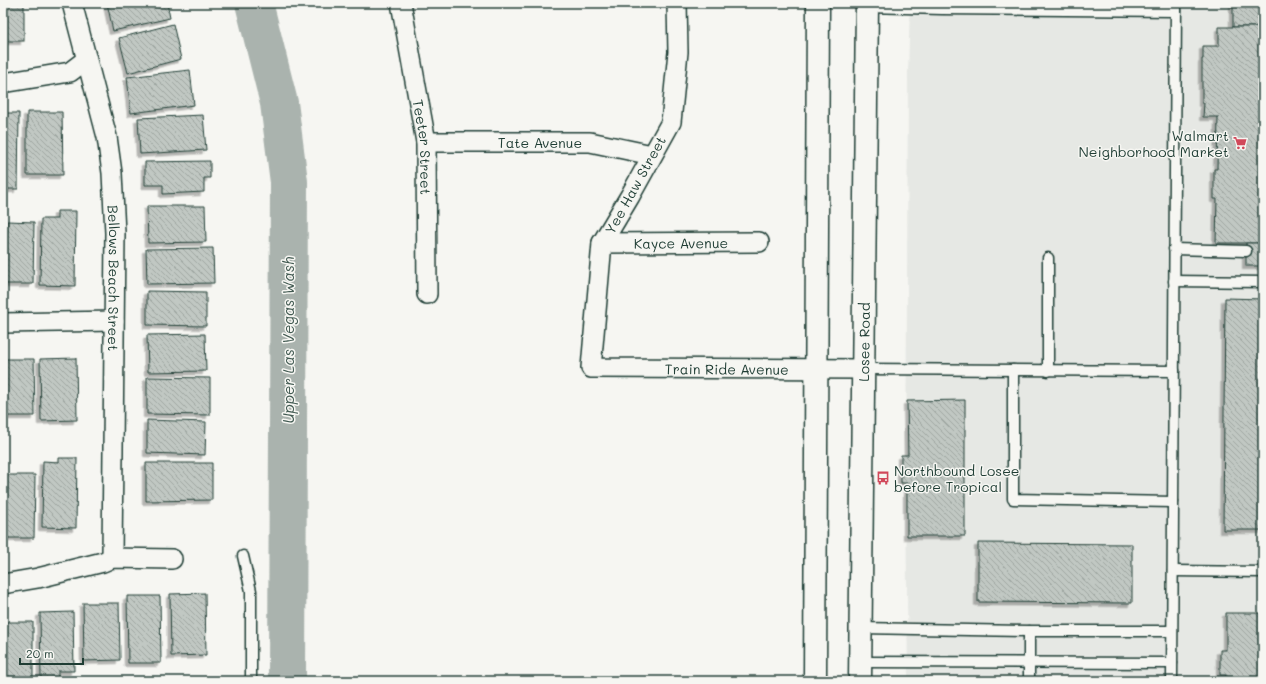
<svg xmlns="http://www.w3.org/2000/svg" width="1266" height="684" viewBox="0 0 1266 684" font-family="Mali,sans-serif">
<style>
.built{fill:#e6e8e4}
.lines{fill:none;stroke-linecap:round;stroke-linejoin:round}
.river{stroke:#aab3ae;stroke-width:38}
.building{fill:url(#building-back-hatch);stroke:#1f3d34;filter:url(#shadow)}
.service-casing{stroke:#1f3d34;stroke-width:13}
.minor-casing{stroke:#1f3d34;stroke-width:22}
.secondary-casing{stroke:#1f3d34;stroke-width:25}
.service{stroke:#f6f6f2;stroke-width:10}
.minor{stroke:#f6f6f2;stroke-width:19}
.secondary{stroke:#f6f6f2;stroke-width:22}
.labels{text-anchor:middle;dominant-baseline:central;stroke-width:3;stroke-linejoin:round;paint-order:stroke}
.poi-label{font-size:14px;fill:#1f3d34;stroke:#f6f6f2;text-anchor:end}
.street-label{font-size:14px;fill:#1f3d34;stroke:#f6f6f2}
.water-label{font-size:15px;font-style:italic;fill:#425a52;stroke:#f6f6f2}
</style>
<defs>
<pattern id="building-back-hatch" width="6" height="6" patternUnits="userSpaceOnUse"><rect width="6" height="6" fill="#c1c8c3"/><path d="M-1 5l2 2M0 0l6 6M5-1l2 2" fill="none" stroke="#9ca49f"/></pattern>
<filter id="shadow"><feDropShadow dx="-3.5" dy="3.5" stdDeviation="0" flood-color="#0004"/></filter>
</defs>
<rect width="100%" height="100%" fill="#f6f6f2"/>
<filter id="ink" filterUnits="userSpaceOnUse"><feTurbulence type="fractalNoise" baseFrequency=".025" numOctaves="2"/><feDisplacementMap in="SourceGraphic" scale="8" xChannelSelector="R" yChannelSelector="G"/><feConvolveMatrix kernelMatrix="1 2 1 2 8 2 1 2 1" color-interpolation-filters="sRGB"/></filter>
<g filter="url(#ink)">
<path class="built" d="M910,3h353v678h-355l-2,-183 2,-424z"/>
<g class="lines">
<path class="river" d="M254,3l25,100 10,79 -2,499"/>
</g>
<g class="building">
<rect x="3" y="3" width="21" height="38"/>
<path d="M107,3h60l3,15 -57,13z"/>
<rect x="1233" y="3" width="30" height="24"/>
<path d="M173,24l8,35 -53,14 -9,-35z"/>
<path d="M1219,27h44v216h-47l1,-44h-3v-30h3l1,-52h-15l1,-14h-2v-44h1v-13h16z"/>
<path d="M190,70l4,35 -63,8 -4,-36z"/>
<path d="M27,112h35l1,63h-36z"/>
<path d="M3,113h16l-1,76h-15z"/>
<path d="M203,115l3,35 -66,4 -2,-36z"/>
<path d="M210,161v17h-6v14l-41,2v-9h-18v-23z"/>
<path d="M147,206h58l1,36 -58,1z"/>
<path d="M57,211h19l-1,75 -35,-1 1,-66h16z"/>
<path d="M7,221l27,1 -1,62h-30v-51h4z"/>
<rect x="1246" y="243" width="17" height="23"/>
<path d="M213,248l1,35 -67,1 -1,-35z"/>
<path d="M147,291l59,1v34l-59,-1z"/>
<path d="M1225,298l38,1v231h-40z"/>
<path d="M205,334l1,37 -58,1 -1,-37z"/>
<path d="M76,358l1,62 -36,1 -1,-62z"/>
<path d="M3,359h31l1,57h-32z"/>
<path d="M147,377l63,1v37l-63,-1z"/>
<path d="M965,400v136h-58v-53h-6v-28h7l-1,-54z"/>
<path d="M147,420l59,2 -1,33 -58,-2z"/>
<path d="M59,458h18l-1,70 -34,-1 1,-66 16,1z"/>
<path d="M146,463h66v37l-66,1z"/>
<path d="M3,475h32l-1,63h-31z"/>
<path d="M978,543l154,1v59l-154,-1z"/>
<path d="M205,593l1,62 -35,1 -1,-62z"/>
<path d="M127,596h33l1,67h-33z"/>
<path d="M83,603h36l1,57 -36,1z"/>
<path d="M73,612l1,59h-16v7h-17l-1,-65z"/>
<path d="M1226,613h37v68h-37v-6h-6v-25h6z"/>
<path d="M3,622h30v57l-30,-1z"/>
</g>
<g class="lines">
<g class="service-casing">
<g id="service">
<path d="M867,7l75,2 234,2"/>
<path d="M1174,249l72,2"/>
<path d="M1048,258v113"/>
<path d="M1174,281l89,1"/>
<path d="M863,369l311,2"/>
<path d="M1013,370v129l160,3"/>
<path d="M243,556l8,35v90"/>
<path d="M1173,571l90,1"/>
<path d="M861,628l168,3h143"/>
<path d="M860,662l312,1"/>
<path d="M1029,681v-50"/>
<path d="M1172,681l4,-678"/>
</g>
</g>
<g class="minor-casing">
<g id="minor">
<path id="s1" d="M72,3l35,134 5,36 3,60 -3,325"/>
<path id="s2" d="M401,3l25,139 1,152"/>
<path id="s3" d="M677,3l1,49 -7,70 -41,74 -28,47 -11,125 272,1"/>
<path d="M3,83l67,-11 17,-13"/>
<path id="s4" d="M426,142h164l62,13"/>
<path id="s5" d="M602,243l157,-1"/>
<path d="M3,323l111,-2"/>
<path d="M3,584l35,-6 65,-16 9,-4 60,1"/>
</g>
</g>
<g class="secondary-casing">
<g id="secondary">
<path d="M815,681l3,-678"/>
<path id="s6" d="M860,681l7,-678"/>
</g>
</g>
<use href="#service" class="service"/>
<use href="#minor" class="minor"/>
<use href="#secondary" class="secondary"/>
</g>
</g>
<defs>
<g id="supermarket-bare" transform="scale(1.08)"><path d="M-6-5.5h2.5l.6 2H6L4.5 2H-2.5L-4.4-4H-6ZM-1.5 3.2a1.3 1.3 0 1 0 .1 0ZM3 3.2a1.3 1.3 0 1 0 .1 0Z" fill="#d1495b" stroke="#f6f6f2" stroke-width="2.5" paint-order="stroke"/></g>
<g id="bus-bare" transform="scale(1.08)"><path d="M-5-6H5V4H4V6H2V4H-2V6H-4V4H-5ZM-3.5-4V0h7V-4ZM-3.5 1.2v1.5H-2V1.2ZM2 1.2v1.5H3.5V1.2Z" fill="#d1495b" stroke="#f6f6f2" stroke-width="2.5" paint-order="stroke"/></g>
</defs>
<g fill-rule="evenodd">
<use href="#supermarket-bare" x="1240" y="143"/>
<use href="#bus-bare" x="883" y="478"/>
</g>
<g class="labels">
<g class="poi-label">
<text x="1229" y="135">Walmart<tspan x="1229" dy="16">Neighborhood Market</tspan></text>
<text x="894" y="470" text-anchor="start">Northbound Losee<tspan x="894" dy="16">before Tropical</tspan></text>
</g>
<g class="street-label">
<text stroke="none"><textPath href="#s4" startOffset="114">Tate Avenue</textPath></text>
<text stroke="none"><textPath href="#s2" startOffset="146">Teeter Street</textPath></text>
<text transform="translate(635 185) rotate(-61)">Yee Haw Street</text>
<text stroke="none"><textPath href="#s5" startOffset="79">Kayce Avenue</textPath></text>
<text stroke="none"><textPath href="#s1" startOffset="280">Bellows Beach Street</textPath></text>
<text stroke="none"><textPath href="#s6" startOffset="339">Losee Road</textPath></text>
<text stroke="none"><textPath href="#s3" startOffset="520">Train Ride Avenue</textPath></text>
</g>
<g class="water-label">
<text transform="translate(288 340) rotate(-90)">Upper Las Vegas Wash</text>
</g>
</g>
<rect width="1266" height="684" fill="none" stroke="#f6f6f2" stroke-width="16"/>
<rect x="8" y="8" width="1250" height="668" fill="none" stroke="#1f3d34" stroke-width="1.5" filter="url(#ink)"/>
<path d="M20 658v6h63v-6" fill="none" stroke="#1f3d34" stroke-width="2"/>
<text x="26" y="658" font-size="12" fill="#1f3d34" stroke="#f6f6f2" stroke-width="3" paint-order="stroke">20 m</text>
</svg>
